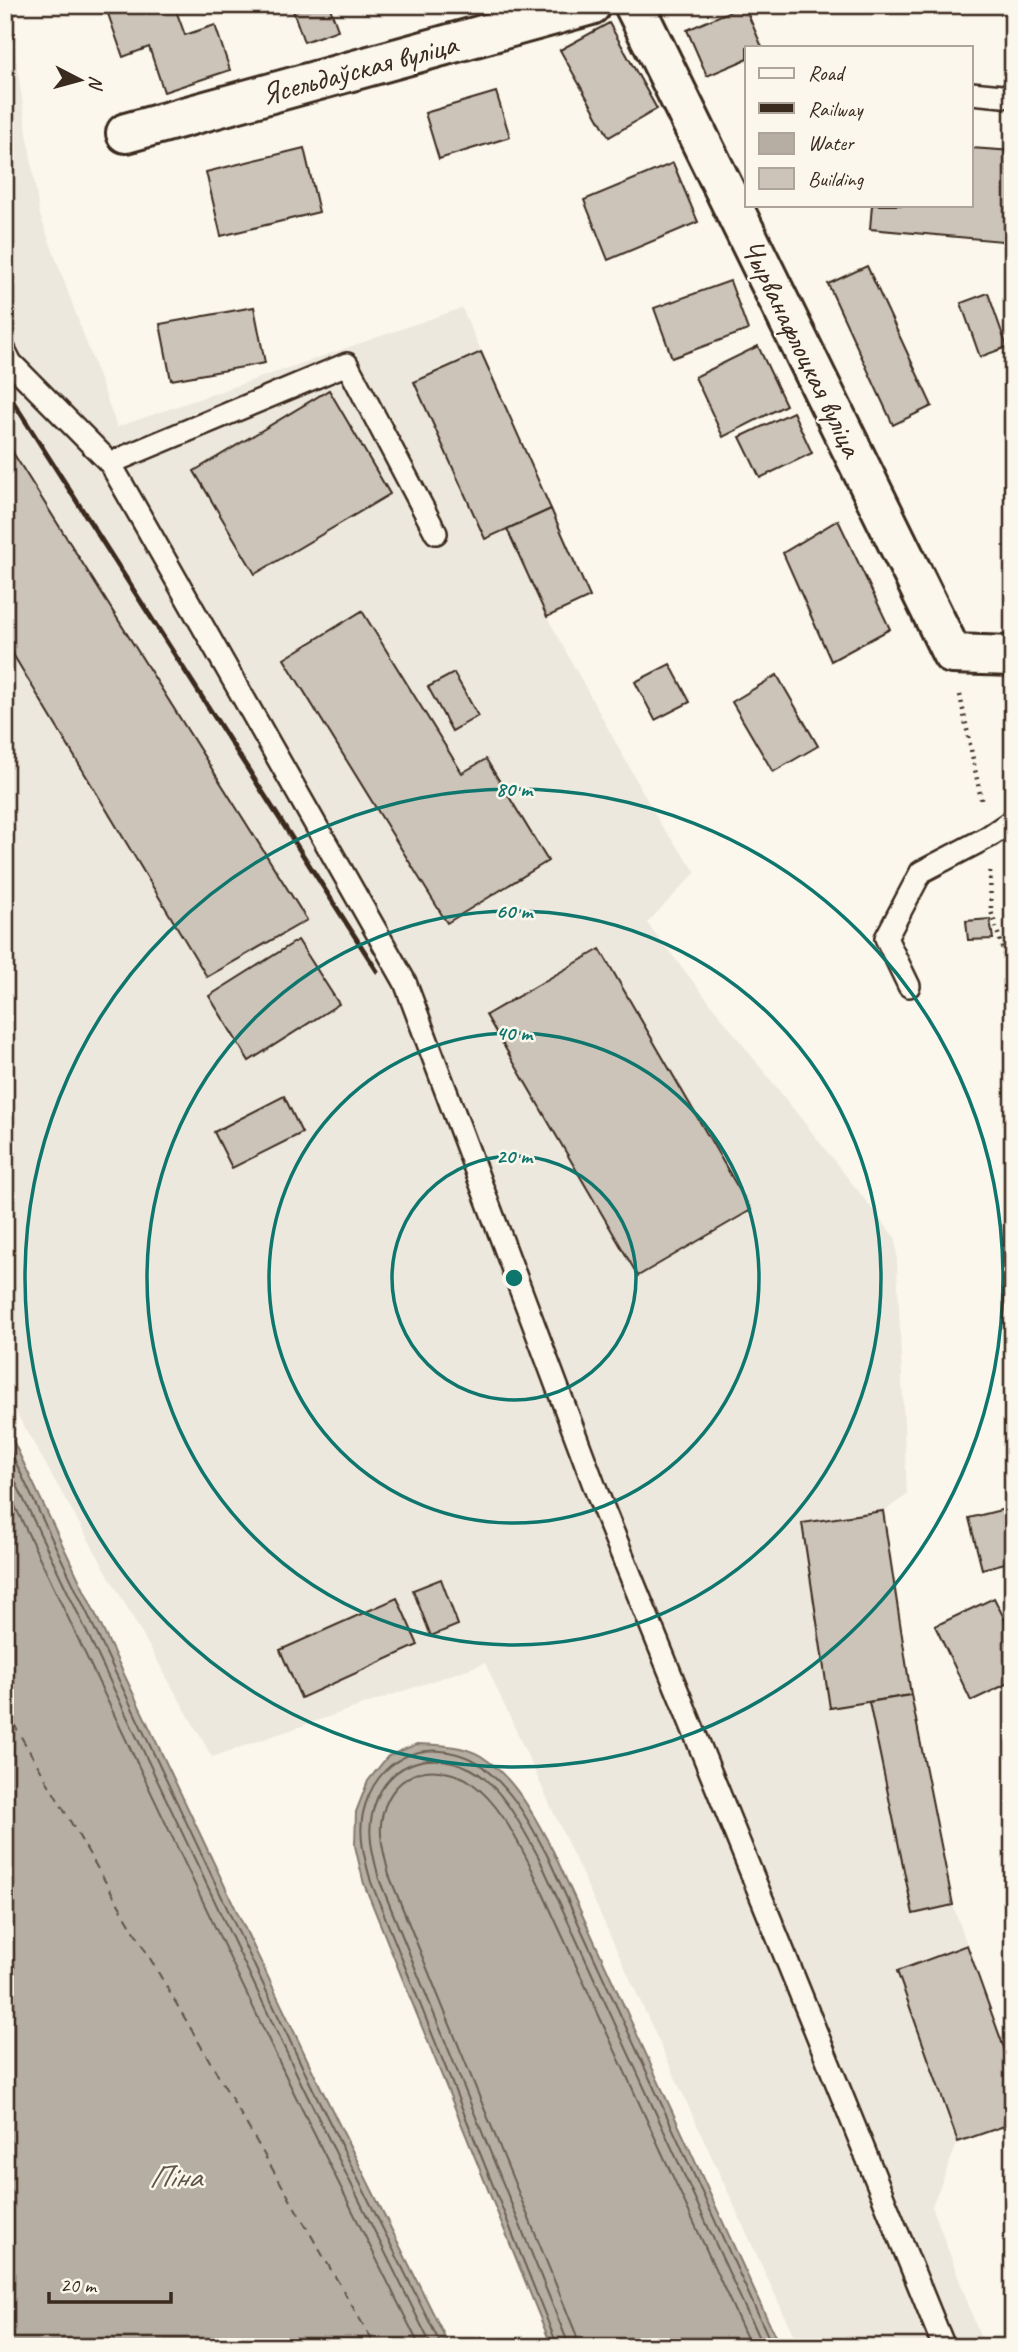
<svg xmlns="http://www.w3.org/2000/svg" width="1018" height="2352" viewBox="0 0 1018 2352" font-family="Caveat,sans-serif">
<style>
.built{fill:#ede8dd}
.water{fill:#b6aea2;stroke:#85796d;stroke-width:2}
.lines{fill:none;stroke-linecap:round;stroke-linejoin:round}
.shore{stroke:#6c5f53;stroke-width:2}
.ferry{stroke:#605246;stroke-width:2;stroke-dasharray:9 7;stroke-linecap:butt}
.building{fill:#ccc4b9;stroke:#3b2a1e;stroke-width:2}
.service-casing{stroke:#3b2a1e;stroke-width:26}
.minor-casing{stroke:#3b2a1e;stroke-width:44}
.path{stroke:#3b2a1e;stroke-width:4.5;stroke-dasharray:2 5;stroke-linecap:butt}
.service{stroke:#fbf7ec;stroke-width:21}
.minor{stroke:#fbf7ec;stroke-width:38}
.rail{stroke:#3b2a1e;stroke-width:5}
.ring{fill:none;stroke:#0f766e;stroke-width:3.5}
.labels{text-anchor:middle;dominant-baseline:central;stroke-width:5;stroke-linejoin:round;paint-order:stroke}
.street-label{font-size:30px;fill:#3b2a1e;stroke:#fbf7ec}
.water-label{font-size:32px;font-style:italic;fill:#605246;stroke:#fbf7ec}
.centre{fill:#0f766e;stroke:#fbf7ec;stroke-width:3.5}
.ring-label{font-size:21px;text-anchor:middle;font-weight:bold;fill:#0f766e;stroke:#fbf7ec;stroke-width:5;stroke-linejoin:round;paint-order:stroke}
</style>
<rect width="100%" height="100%" fill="#fbf7ec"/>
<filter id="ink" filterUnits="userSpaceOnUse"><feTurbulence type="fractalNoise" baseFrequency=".0143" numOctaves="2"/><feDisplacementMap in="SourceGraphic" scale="14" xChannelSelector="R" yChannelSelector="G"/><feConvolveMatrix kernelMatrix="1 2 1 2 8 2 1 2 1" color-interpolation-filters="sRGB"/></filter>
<g filter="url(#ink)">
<path class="built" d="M5,5h3l31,207 78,215 345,-119 128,289 -43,20 114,208 35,47 -49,51 249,316 11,256 -24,17 28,183 42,210 60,168v50l-55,19 -26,64 52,141h-185l-314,-684 -273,94 -207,-364z"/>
<g class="water">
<path d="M5,1424l312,656 133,267h-445z"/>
<path d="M417,1744c21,1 46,1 64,12 34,22 54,61 72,95l227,496h-228l-188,-463 -9,-38 1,-34 12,-31 20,-25z"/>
</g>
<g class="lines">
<g class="shore">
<path d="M5,1440l305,643 132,264"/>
<path d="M5,1460l298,627 129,260"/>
<path d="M5,1485l288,606 127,256"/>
<path d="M558,2347l-187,-465c-6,-22 -13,-46 -8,-69 13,-56 62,-77 112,-52 6,3 12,10 17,14 25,23 39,50 55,80l226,492"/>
<path d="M567,2347l-1,-9 -187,-459c-5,-21 -12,-43 -7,-64 10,-50 55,-68 99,-46 30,16 53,61 68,89l224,489"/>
<path d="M578,2347l-2,-13 -187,-459c-4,-18 -11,-39 -7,-58 7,-33 34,-54 67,-44 7,2 15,4 20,8 29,21 44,51 60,82l222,484"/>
</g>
<path class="ferry" d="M5,1709l371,638"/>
</g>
<g class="building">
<path d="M105,5h69l11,30 30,-10 15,45 -66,22 -15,-45 -26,10z"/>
<path d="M291,5h38l9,25 -34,12z"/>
<path d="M744,5l18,42h-15v12l-40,17 -20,-46z"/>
<path d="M609,23l48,86 -48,28 -49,-87z"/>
<path d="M496,92l14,45 -71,22 -14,-46z"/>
<path d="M304,148l15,64 -98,24 -15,-64z"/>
<path d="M971,148l42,3v91l-143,-13 2,-24h99z"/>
<path d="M673,163l25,59 -90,38 -24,-60z"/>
<path d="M867,266l65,140 -39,19 -65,-141z"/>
<path d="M730,281l18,49 -76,28 -18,-50z"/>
<path d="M988,293l19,54 -27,10 -19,-54z"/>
<path d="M254,307l11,56 -94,17 -11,-56z"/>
<path d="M758,346l28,59 -63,32 -28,-60z"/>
<path d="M481,352l70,157 -66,30 -71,-157z"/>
<path d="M329,390l61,104 -135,80 -61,-103z"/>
<path d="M793,412l19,41 -52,25 -20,-41z"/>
<path d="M5,440l302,480 -100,57 -202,-336z"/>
<path d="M551,509l39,88 -43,20 -40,-88z"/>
<path d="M838,520l52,109 -59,32 -48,-108z"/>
<path d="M362,611l100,162 24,-14 62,102 -101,62 -163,-264z"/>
<path d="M670,664l20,38 -35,18 -20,-38z"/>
<path d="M454,673l24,43 -26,15 -24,-44z"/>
<path d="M777,675l41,71 -45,26 -41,-70z"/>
<path d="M990,919l3,20 -25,1 -2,-19z"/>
<path d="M298,940l41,64 -90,57 -40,-65z"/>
<path d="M600,949l151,261 -113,66 -152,-261z"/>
<path d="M284,1096l18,37 -70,35 -18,-36z"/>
<path d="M1013,1507v54l-31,8 -13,-51z"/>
<path d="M883,1511l28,184 -81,13 -28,-185z"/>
<path d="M441,1579l17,46 -27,11 -18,-46z"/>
<path d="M397,1598l21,47 -117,53 -21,-48z"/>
<path d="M994,1598l19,38v45l-42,20 -36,-75z"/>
<path d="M911,1695l42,210 -40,9 -44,-212z"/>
<path d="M967,1945l46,128v50l-55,19 -61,-171z"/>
</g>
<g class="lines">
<g class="service-casing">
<g id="service">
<path d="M971,93l42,4"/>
<path d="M5,351l6,12 99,100 295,519 192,511 347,854"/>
<path d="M110,463l237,-99 89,169"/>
<path d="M909,986l-23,-48 35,-66 67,-35 25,-17"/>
</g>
</g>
<g class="minor-casing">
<g id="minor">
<path d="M634,5l318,649 61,2"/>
<path d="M126,133l465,-128"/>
</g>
</g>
<g class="path">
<path d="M960,695l22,109"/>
<path d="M990,871l1,40 22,72"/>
</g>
<use href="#service" class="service"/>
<use href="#minor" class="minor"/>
<path class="rail" d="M5,389l372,582"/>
</g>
</g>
<g class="ring">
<circle cx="514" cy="1278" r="122"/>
<circle cx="514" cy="1278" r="245"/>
<circle cx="514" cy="1278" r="367"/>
<circle cx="514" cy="1278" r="489"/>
</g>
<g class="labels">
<g class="street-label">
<text transform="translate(359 69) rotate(-15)">Ясельдаўская вуліца</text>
<text transform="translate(802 348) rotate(64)">Чырванафлоцкая вуліца</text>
</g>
<g class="water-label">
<text x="175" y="2176">Піна</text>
</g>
</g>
<circle cx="514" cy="1278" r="10" class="centre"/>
<g class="ring-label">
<text x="514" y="796">80 m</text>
<text x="514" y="918">60 m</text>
<text x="514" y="1040">40 m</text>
<text x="514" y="1163">20 m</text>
</g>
<rect width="1018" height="2352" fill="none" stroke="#fbf7ec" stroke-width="28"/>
<rect x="14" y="14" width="990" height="2324" fill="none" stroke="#3b2a1e" stroke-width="2.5" filter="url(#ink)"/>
<rect x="745" y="46" width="228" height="161" fill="#fbf7ec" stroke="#aea59a" stroke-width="2"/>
<rect x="759" y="68" width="35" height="10" fill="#fbf7ec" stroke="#aea59a" stroke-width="2"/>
<text x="808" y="80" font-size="21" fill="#3b2a1e">Road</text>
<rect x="759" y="103" width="35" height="10" fill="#3b2a1e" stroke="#aea59a" stroke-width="2"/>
<text x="808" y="116" font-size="21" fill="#3b2a1e">Railway</text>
<rect x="759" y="133" width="35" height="21" fill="#b6aea2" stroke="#aea59a" stroke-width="2"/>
<text x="808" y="150" font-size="21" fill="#3b2a1e">Water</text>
<rect x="759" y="168" width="35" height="21" fill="#ccc4b9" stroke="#aea59a" stroke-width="2"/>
<text x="808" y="186" font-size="21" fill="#3b2a1e">Building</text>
<g transform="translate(80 80) rotate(96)" stroke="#fbf7ec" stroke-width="5" paint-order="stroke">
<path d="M0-5L12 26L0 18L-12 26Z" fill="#3b2a1e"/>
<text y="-10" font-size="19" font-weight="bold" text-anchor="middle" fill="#3b2a1e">N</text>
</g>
<path d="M49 2292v10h122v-10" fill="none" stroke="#3b2a1e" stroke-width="3.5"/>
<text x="60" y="2292" font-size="21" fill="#3b2a1e" stroke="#fbf7ec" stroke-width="5" paint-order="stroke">20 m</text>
</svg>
